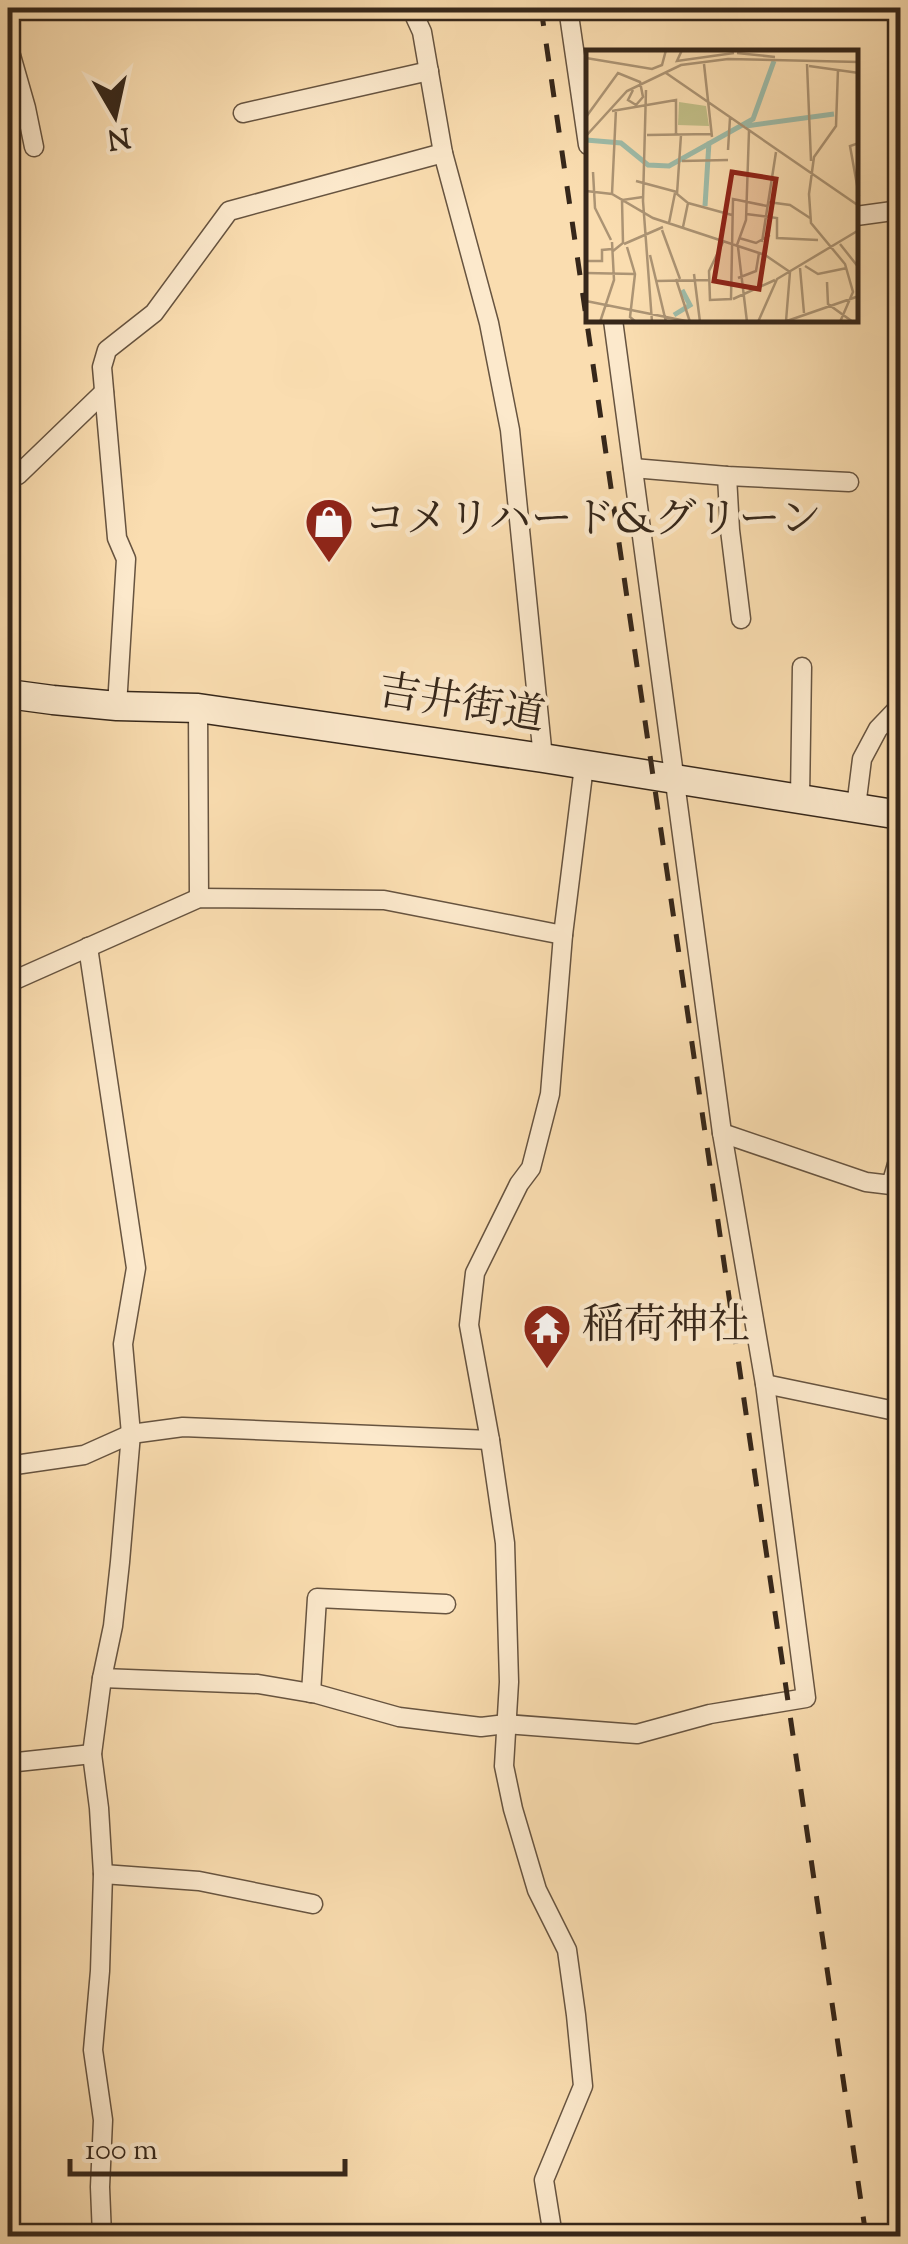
<svg xmlns="http://www.w3.org/2000/svg" width="908" height="2244" viewBox="0 0 908 2244" font-family="'Sorts Mill Goudy','Noto Serif JP',serif">
<style>
.lines{fill:none;stroke-linecap:round;stroke-linejoin:round}
.minor-casing{stroke:#675440;stroke-width:21}
.secondary-casing{stroke:#36271a;stroke-width:31}
.minor{stroke:#fce9cc;stroke-width:18}
.secondary{stroke:#fce9cc;stroke-width:28}
.rail{stroke:#36271a;stroke-width:5;stroke-dasharray:18 18;stroke-linecap:butt}
.labels{text-anchor:middle;dominant-baseline:central;stroke-width:9;stroke-linejoin:round;paint-order:stroke}
.poi-label{font-size:42px;fill:#36271a;stroke:#fce9cc;text-anchor:start}
.street-label{font-size:42px;fill:#36271a;stroke:#fce9cc}
.inset-river{fill:none;stroke:#9ebca9;stroke-width:5}
.inset-road{fill:none;stroke:#ac9474;stroke-width:2.5}
.view{fill:#8f2418;fill-opacity:0.15;stroke:#8f2418;stroke-width:5}
.inset-edge{fill:none;stroke:#36271a;stroke-width:5}
</style>
<rect width="100%" height="100%" fill="#faddb0"/>
<filter id="stains"><feTurbulence type="fractalNoise" baseFrequency=".002" numOctaves="4"/><feColorMatrix values="0 0 0 0 .2 0 0 0 0 .09 0 0 0 0 .02 0 0 0 .5 -.17"/></filter>
<radialGradient id="worn" r=".72"><stop offset=".6" stop-color="#630" stop-opacity="0"/><stop offset="1" stop-color="#630" stop-opacity=".3"/></radialGradient>
<g class="lines">
<g class="minor-casing">
<g id="minor">
<path d="M411,8l11,24 21,121 46,170 21,107 33,328"/>
<path d="M568,8l20,137"/>
<path d="M8,11l5,-3"/>
<path d="M8,45l18,63 8,39"/>
<path d="M243,113l186,-42"/>
<path d="M856,216l44,-6"/>
<path d="M633,468l94,8 122,6"/>
<path d="M8,476l10,-1 86,-83"/>
<path d="M727,476l3,54 11,89"/>
<path d="M117,706l9,-147 -9,-21 -15,-171 5,-17 47,-37 75,-102 214,-58"/>
<path d="M198,708l1,190"/>
<path d="M800,798l2,-131"/>
<path d="M856,807l6,-48 16,-30 22,-23"/>
<path d="M88,947l48,321 -13,76 8,90 -11,128 -7,64 -11,52 -10,76 7,54 4,66 -3,97 -7,79 10,70 -3,67 2,49"/>
<path d="M8,983l191,-85 185,2 179,35"/>
<path d="M722,1133l144,49 25,3 9,-31"/>
<path d="M765,1384l135,28"/>
<path d="M8,1466l76,-11 47,-21 52,-7 307,13"/>
<path d="M102,1678l156,6 59,10 82,23 82,10 25,-3 131,10 73,-20 96,-16 -41,-314 -43,-251 -109,-813"/>
<path d="M311,1693l6,-95 129,6"/>
<path d="M8,1763l84,-9"/>
<path d="M103,1874l96,7 114,23"/>
<path d="M553,2236l-9,-56 39,-94 -7,-71 -9,-65 -30,-60 -24,-81 -9,-43 5,-84 -4,-139 -15,-103 -21,-115 6,-52 44,-89 12,-16 19,-74 13,-159 21,-169"/>
</g>
</g>
<g class="secondary-casing">
<path id="secondary" d="M8,694l45,6 64,6 81,2 345,50 357,57"/>
</g>
<use href="#minor" class="minor"/>
<use href="#secondary" class="secondary"/>
<path class="rail" d="M541,8l325,2228"/>
</g>
<defs>
<g id="shop-pin" transform="scale(2.5)"><path d="M0 17L-7.5 6A9.5 9.5 0 1 1 7.5 6Z" fill="#8f2418" stroke="#fce9cc"/><path d="M-5-2.5h2.3a2.7 3.5 0 0 1 5.4 0H5L5.5 6h-11ZM-1.5-2.5h3a1.5 2.3 0 0 0-3 0Z" fill="#fff"/></g>
<g id="temple-pin" transform="scale(2.5)"><path d="M0 17L-7.5 6A9.5 9.5 0 1 1 7.5 6Z" fill="#8f2418" stroke="#fce9cc"/><path d="M0-6L5-2H3V0L6.5 2.5H4V6H1.5V3h-3V6H-4V2.5H-6.5L-3 0V-2H-5Z" fill="#fff"/></g>
</defs>
<g fill-rule="evenodd">
<use href="#shop-pin" x="329" y="522"/>
<use href="#temple-pin" x="547" y="1328"/>
</g>
<g class="labels">
<g class="poi-label">
<text x="364" y="522">コメリハード&amp;グリーン</text>
<text x="582" y="1328">稲荷神社</text>
</g>
<g class="street-label">
<text transform="translate(461 706) rotate(9)">吉井街道</text>
</g>
</g>
<g transform="translate(586 50)">
<rect width="272" height="272" fill="#faddb0"/>
<path d="M93,52l27,4 3,20 -31,-1z" fill="#c2bf88"/>
<path class="inset-river" d="M160,76l88,-12M0,90l35,3 27,22 21,1 84,-47 21,-58M119,156l4,-64M88,265l16,-10 -8,-15"/>
<path class="inset-road" d="M96,0l-5,11 57,-8M151,3l38,4M0,8l66,11 10,-4 4,-15M118,14l8,73M221,14l4,97M223,16l50,7M252,19l-2,57 -22,31 -5,37 2,29 34,41 8,28 -13,30M80,23l193,133M60,40l-3,111 9,121M26,61l64,-11v35M0,67l32,-44 22,9 3,15 -7,8 -8,-5 5,-10M61,85l64,-1M95,85l-4,59 11,9 -5,24M0,86l41,-45 54,-26 47,-6 131,3M273,93l-9,3 9,50M142,100l2,-32M96,111l46,-1M7,122l2,36 16,32M50,131l41,11M0,141l26,3 41,24 112,37 25,17M26,144l4,-85M182,152l22,3 20,13M102,153l44,12M160,164l31,4v20l41,2M83,173l6,-30M76,180l18,49M153,188l17,5 14,-8M137,192l-14,29 1,29 21,-1 2,-100 34,7M176,192l14,-90M38,194l39,-17M254,194l19,24M151,195l9,-25 3,-89M41,197l8,27 -5,43 6,5M152,197l9,75M27,201l10,-8 -1,-43 21,-3M64,205l16,67M0,211h16v-11l10,-1M219,216l13,8 29,-6M214,218l4,45M0,223l49,1M108,224l6,48M152,228l18,-7 3,-18M90,229l14,43M70,231l53,-1M241,232l1,22 25,18M147,249l42,-19M0,251l105,21M200,271l4,-49M14,272l14,-42 -2,-38M172,272l19,-43 82,-49M198,272l75,-26"/>
<path class="view" d="M146,122l44,7 -17,110 -45,-8z"/>
<rect width="272" height="272" class="inset-edge"/>
</g>
<rect width="908" height="2244" fill="none" stroke="#faddb0" stroke-width="40"/>
<rect x="10" y="10" width="888" height="2224" fill="none" stroke="#36271a" stroke-width="5"/>
<rect x="20" y="20" width="868" height="2204" fill="none" stroke="#36271a" stroke-width="2.5"/>
<g transform="translate(115 115) rotate(171)" stroke="#fce9cc" stroke-width="8" paint-order="stroke">
<path d="M0-8L18 38L0 25L-18 38Z" fill="#36271a"/>
<text y="-15" font-size="28" font-weight="bold" text-anchor="middle" fill="#36271a">N</text>
</g>
<path d="M70 2159v15h275v-15" fill="none" stroke="#36271a" stroke-width="5"/>
<text x="85" y="2159" font-size="30" fill="#36271a" stroke="#fce9cc" stroke-width="8" paint-order="stroke">100 m</text>
<rect width="100%" height="100%" filter="url(#stains)"/>
<rect width="100%" height="100%" fill="url(#worn)"/>
</svg>
